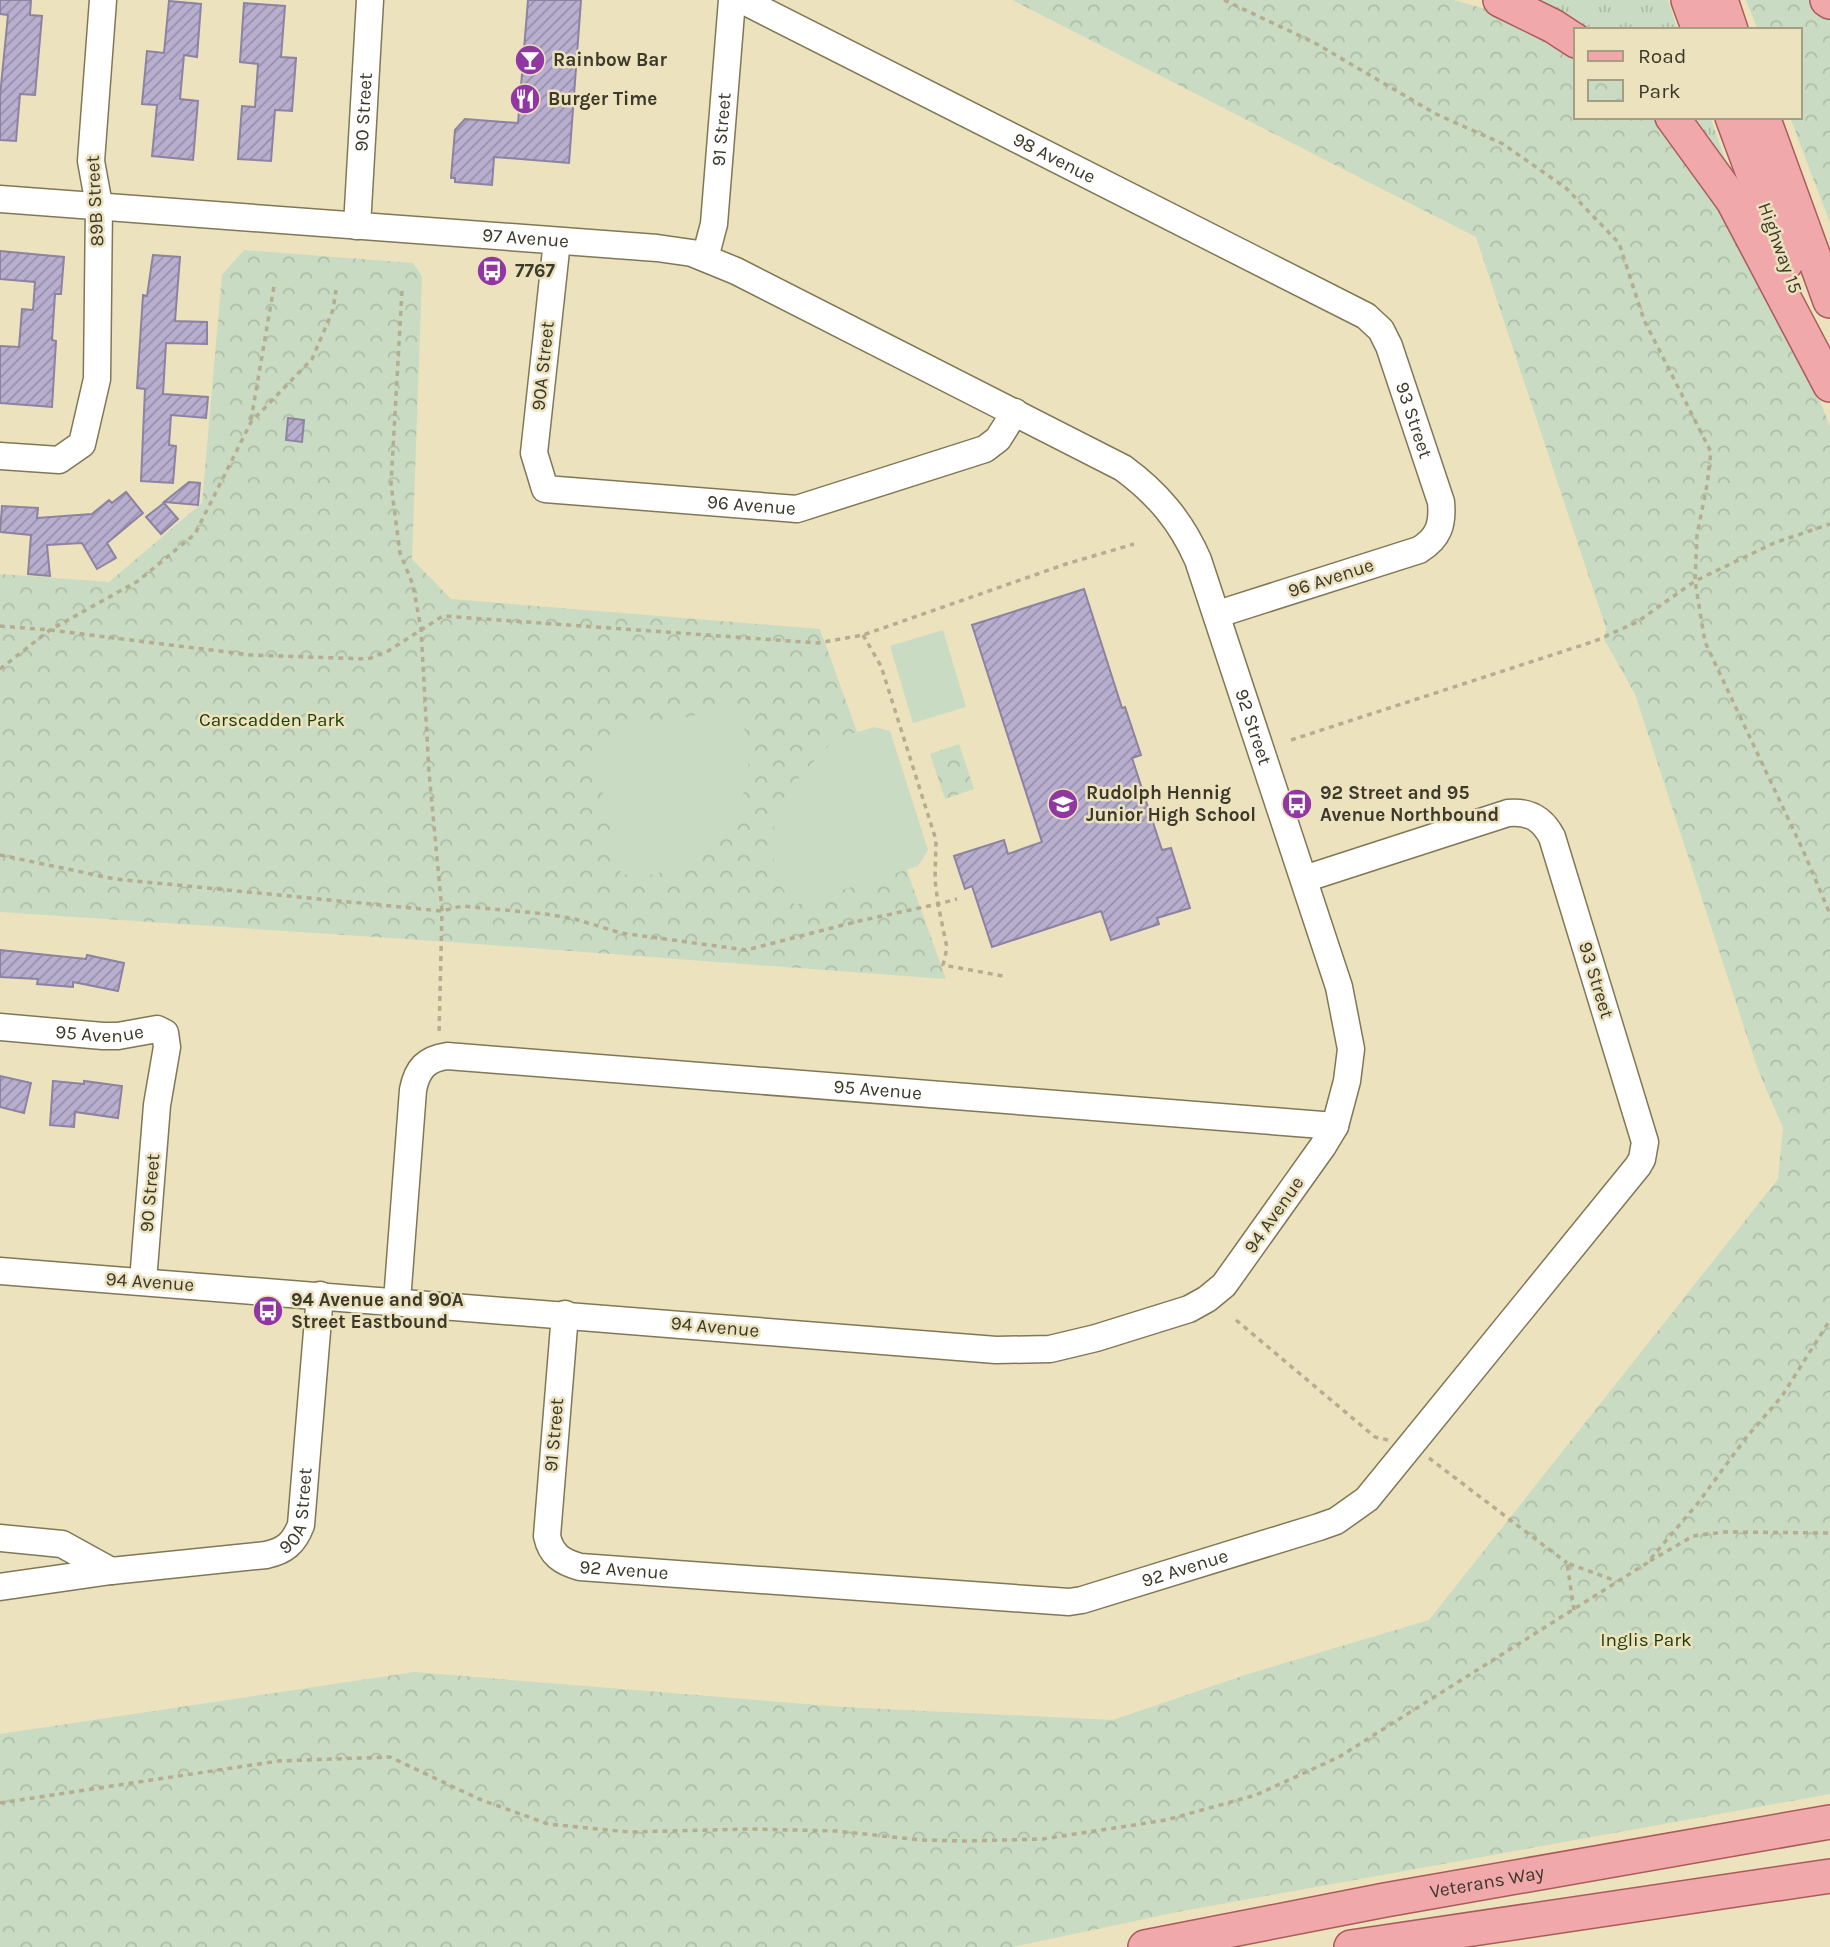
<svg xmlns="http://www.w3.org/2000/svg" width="1830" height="1947" viewBox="0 0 1830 1947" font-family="Karla,sans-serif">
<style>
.grass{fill:url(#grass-tufts)}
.park{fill:url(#park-crowns)}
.pitch{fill:#c9dbc2}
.building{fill:url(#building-hatch);stroke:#8c82a2;stroke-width:2}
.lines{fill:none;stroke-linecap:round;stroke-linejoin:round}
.minor-casing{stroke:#807756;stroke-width:29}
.major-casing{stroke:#aa5b59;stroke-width:36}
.path{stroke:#b5ad90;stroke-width:3.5;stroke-dasharray:5 5;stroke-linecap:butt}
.minor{stroke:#fff;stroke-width:26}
.major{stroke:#f0a8ab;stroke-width:33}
.labels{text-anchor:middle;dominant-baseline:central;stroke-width:5;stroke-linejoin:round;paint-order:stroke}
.poi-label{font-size:19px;font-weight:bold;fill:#3c382a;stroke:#ece2be;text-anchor:start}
.street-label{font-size:19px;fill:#3c382a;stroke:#ece2be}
.park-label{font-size:19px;fill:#1a3d06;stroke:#ece2be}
</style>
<defs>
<pattern id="grass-tufts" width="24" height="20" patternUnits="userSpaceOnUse" patternTransform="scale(1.75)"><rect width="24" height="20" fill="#c9dbc2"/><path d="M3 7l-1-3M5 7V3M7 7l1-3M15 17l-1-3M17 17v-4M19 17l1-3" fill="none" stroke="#aebda7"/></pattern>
<pattern id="park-crowns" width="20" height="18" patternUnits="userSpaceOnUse" patternTransform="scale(1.75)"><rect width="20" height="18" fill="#c9dbc2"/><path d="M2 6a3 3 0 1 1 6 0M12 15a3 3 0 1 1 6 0" fill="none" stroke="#aebda7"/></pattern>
<pattern id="building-hatch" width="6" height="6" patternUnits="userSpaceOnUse" patternTransform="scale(1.75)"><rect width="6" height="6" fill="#b8aecf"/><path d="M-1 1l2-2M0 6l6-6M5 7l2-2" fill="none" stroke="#978fa8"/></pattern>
</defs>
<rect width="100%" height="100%" fill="#ece2be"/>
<g class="grass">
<path d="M1510,0h158l10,30h-102z"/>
<path d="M1680,117h30l29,81z"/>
</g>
<g class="park">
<path d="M1012,0h442l62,18 60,30v69h88l5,5 128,222 33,82v1368l-653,118 -164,35h-1013v-213l414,-62 429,35 270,13 132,-45 184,-55 349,-441 5,-51 -25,-58 -123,-376 -31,-55 2,-11 -130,-391z"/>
<path d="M1746,0h84v223l-40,-106h10v-87h-42z"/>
<path d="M244,250l169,13 9,13 -10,283 39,40 369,30 126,350 -495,-37 -451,-30v-338l109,8 93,-79 20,-228z"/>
<path d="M959,744l15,45 -29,10 -15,-45z"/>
</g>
<g class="pitch">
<path d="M943,630l23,77 -53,16 -23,-77z"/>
<path d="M731,707l14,24 4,38 -8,35 -15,22 -49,43 -40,9 -16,-5 -28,-122 11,-15z"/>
<path d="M874,727l16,4 38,119 -10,16 -123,39 -17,-22 -7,-38 6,-36 13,-22 45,-48z"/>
</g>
<g class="building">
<path d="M0,0h31l-1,15 12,1 -7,79 -15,-1 -4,47 -16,-1v-44l8,-81 -8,-1z"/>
<path d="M528,0h53l-12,163 -75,-6 -2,28 -37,-3v-4h-4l4,-48 10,-11 53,4z"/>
<path d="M169,1l32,3 -4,53 -13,-2 -4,44 18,2 -5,59 -41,-4 5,-51 -15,-1 5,-53 17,2z"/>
<path d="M244,3l41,3 -4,51 15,1 -4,53 -17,-1 -4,51 -33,-2 4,-53 13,1 3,-43 -18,-2z"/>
<path d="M0,251l64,6 -3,37h-6l-3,46 4,1 -4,66 -52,-4v-57l19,1 3,-38 11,1 2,-28 -35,-3z"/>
<path d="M153,255l27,2 -5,64 32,1v22l-41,-1 -3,51 45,3 -2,21 -35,-3 -2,30 7,1 -3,37 -32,-2 4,-92 -8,-1 6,-93 4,1z"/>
<path d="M288,418l16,2 -2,22 -16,-2z"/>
<path d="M189,482l11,1 -2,22 -34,-3z"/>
<path d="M126,492l17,21 -36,30 9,15 -19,11 -15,-26 -35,2 3,31 -22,-2 3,-39 -31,-3 2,-26 36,2 -1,10 55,-4 17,-14 3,3z"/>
<path d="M164,503l14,16 -17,15 -15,-17z"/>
<path d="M1084,589l38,119 3,-1 16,48 -9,3 30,92 9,-2 19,60 -33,10 2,6 -48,16 -10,-29 -109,36 -20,-61 -7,3 -11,-33 50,-16 4,14 34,-12 -70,-217z"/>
<path d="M0,950l86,9 1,-4 37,8 -6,28 -45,-9v5l-36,-3 1,-5 -38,-2z"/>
<path d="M0,1076l31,7 -7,30 -24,-6z"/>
<path d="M53,1081l31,3v-3l38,5 -4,32 -43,-6 -1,15 -24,-2z"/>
</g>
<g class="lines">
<g class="minor-casing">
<g id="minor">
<path id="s1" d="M742,0l624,316 15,14 8,16 52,156c2,22 -2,36 -22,48l-201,64"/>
<path id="s2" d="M0,199l657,49 35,5 44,18 387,197c34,25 58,53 75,92l141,427 12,62 -4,32 -12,45 -12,20 -99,139 -17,14 -18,10 -93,29 -46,11 -54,1 -996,-79"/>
<path id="s3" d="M357,226l13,-226"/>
<path id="s4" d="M557,241l-23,212 11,36 252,20 188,-60 13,-10 17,-27"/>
<path id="s5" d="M705,258l9,-34 18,-224"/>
<path d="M0,456l59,4 23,-16 15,-65 2,-174 -8,-44 12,-161"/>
<path id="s6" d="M0,1027l103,9h15l39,-7 8,4 2,14 -10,58 -14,176"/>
<path id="s7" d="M397,1301l16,-211c4,-21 13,-31 34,-34l888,70"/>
<path id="s8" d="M565,1314l-18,222c4,19 15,26 33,31l489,35 13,-2 237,-73 17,-6 31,-22 271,-333 4,-7 3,-17 -93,-305c-10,-19 -23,-26 -44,-24l-204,66"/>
<path d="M0,1538l62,6 49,27"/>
<path id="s9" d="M0,1587l111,-16 155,-16c19,-4 28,-12 35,-30l19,-230"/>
</g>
</g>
<g class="major-casing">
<g id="major">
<path d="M1500,0l53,26 23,15"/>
<path d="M1688,0l11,30"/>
<path d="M1721,0l10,30"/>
<path d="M1827,0l3,2"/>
<path d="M1672,117l61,84 97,184"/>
<path d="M1732,117l54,146"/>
<path d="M1763,117l67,184"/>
<path id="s10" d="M1145,1947l240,-47 445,-78"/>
<path d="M1351,1947l479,-71"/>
</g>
</g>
<g class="path">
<path d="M1224,0l91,43 121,71 67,30 63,44 53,55 25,77 67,132 -4,33 -10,50 -2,46 10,61 97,206 28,66"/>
<path d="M402,291l-11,193 9,69 13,32 8,44 8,143 13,139 -3,125"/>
<path d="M251,420l23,-134"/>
<path d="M0,626l50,4 201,25 117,4 20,-8 55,-35 375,27 45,-8 203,-71 68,-20"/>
<path d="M863,635l18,31 55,174 -1,40 3,24 19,-5"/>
<path d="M0,669l50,-39 88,-49 57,-47 56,-112 61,-63 21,-49 3,-20"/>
<path d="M1291,740l304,-99 42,-19 58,-41 79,-38 56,-19"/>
<path d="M0,855l115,24 327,32 20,-5 84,8 29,5 46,14 125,17 113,-29 79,-17 9,44 -4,17 60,11"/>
<path d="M1236,1320l139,117 13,3"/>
<path d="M1429,1458l138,105"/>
<path d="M1650,1561l43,-25 32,-4 105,1"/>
<path d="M1574,1610l-7,-47 49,18"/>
<path d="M0,1803l278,-42 112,-4 89,42 69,25 81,8 120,-3 87,2 85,9 44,1 78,-2 123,-19 90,-25 83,-38 308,-194 51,-60 47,-64 37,-43 48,-76"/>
</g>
<use href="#minor" class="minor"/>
<use href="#major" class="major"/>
</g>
<defs>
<g id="bar-disc" transform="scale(1.575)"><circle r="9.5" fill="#9137a2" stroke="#ece2be"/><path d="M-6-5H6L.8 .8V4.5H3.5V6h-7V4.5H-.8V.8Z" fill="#fff"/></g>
<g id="restaurant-disc" transform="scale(1.575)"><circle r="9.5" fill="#9137a2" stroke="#ece2be"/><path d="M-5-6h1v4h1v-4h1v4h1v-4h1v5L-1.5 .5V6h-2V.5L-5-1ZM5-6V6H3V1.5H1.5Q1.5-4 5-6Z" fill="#fff"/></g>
<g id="bus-disc" transform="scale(1.575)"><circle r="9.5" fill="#9137a2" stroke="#ece2be"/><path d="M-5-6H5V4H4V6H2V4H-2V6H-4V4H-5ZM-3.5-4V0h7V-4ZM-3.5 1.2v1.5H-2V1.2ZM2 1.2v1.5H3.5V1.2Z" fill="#fff"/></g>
<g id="school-disc" transform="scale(1.575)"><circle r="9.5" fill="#9137a2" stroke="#ece2be"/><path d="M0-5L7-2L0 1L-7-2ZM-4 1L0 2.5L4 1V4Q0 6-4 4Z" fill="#fff"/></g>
</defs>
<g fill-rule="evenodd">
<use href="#bar-disc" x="530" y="60"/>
<use href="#restaurant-disc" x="525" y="99"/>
<use href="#bus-disc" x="492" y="271"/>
<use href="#school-disc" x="1063" y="804"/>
<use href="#bus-disc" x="1297" y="804"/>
<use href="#bus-disc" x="268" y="1311"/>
</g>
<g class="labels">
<g class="poi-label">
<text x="553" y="60">Rainbow Bar</text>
<text x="548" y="99">Burger Time</text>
<text x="515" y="271">7767</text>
<text x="1086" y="793">Rudolph Hennig<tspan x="1086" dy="22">Junior High School</tspan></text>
<text x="1320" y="793">92 Street and 95<tspan x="1320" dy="22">Avenue Northbound</tspan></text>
<text x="291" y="1300">94 Avenue and 90A<tspan x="291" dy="22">Street Eastbound</tspan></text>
</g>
<g class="street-label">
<text stroke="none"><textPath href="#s3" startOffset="114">90 Street</textPath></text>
<text stroke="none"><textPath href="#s5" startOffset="130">91 Street</textPath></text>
<text stroke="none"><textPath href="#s1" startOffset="350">98 Avenue</textPath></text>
<text transform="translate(95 201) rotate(-93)">89B Street</text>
<text stroke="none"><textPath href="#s2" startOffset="527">97 Avenue</textPath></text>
<text transform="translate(1780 248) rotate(70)">Highway 15</text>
<text transform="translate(543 366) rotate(-84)">90A Street</text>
<text stroke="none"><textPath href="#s1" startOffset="816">93 Street</textPath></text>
<text stroke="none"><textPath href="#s4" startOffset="458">96 Avenue</textPath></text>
<text transform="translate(1331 578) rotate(-18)">96 Avenue</text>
<text stroke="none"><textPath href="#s2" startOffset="1472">92 Street</textPath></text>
<text transform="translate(1596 980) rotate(73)">93 Street</text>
<text stroke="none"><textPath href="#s6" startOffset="100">95 Avenue</textPath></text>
<text stroke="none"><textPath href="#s7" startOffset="696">95 Avenue</textPath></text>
<text transform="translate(150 1193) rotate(-85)">90 Street</text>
<text transform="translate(1274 1215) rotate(-55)">94 Avenue</text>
<text transform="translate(150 1282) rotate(4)">94 Avenue</text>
<text transform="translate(715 1327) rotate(5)">94 Avenue</text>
<text transform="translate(554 1435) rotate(-85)">91 Street</text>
<text stroke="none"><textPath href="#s9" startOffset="329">90A Street</textPath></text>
<text stroke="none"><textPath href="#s8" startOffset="882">92 Avenue</textPath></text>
<text stroke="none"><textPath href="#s8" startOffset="315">92 Avenue</textPath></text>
<text stroke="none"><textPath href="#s10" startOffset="348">Veterans Way</textPath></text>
</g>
<g class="park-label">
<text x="272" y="720">Carscadden Park</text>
<text x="1646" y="1640">Inglis Park</text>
</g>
</g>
<rect x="1574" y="28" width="228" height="91" fill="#ece2be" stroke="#a69e83" stroke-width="2"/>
<rect x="1588" y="51" width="35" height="10" fill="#f0a8ab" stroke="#a69e83" stroke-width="2"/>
<text x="1638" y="63" font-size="21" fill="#3c382a">Road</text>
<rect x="1588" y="80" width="35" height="21" fill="url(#park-crowns)" stroke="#a69e83" stroke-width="2"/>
<text x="1638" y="98" font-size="21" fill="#3c382a">Park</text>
</svg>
